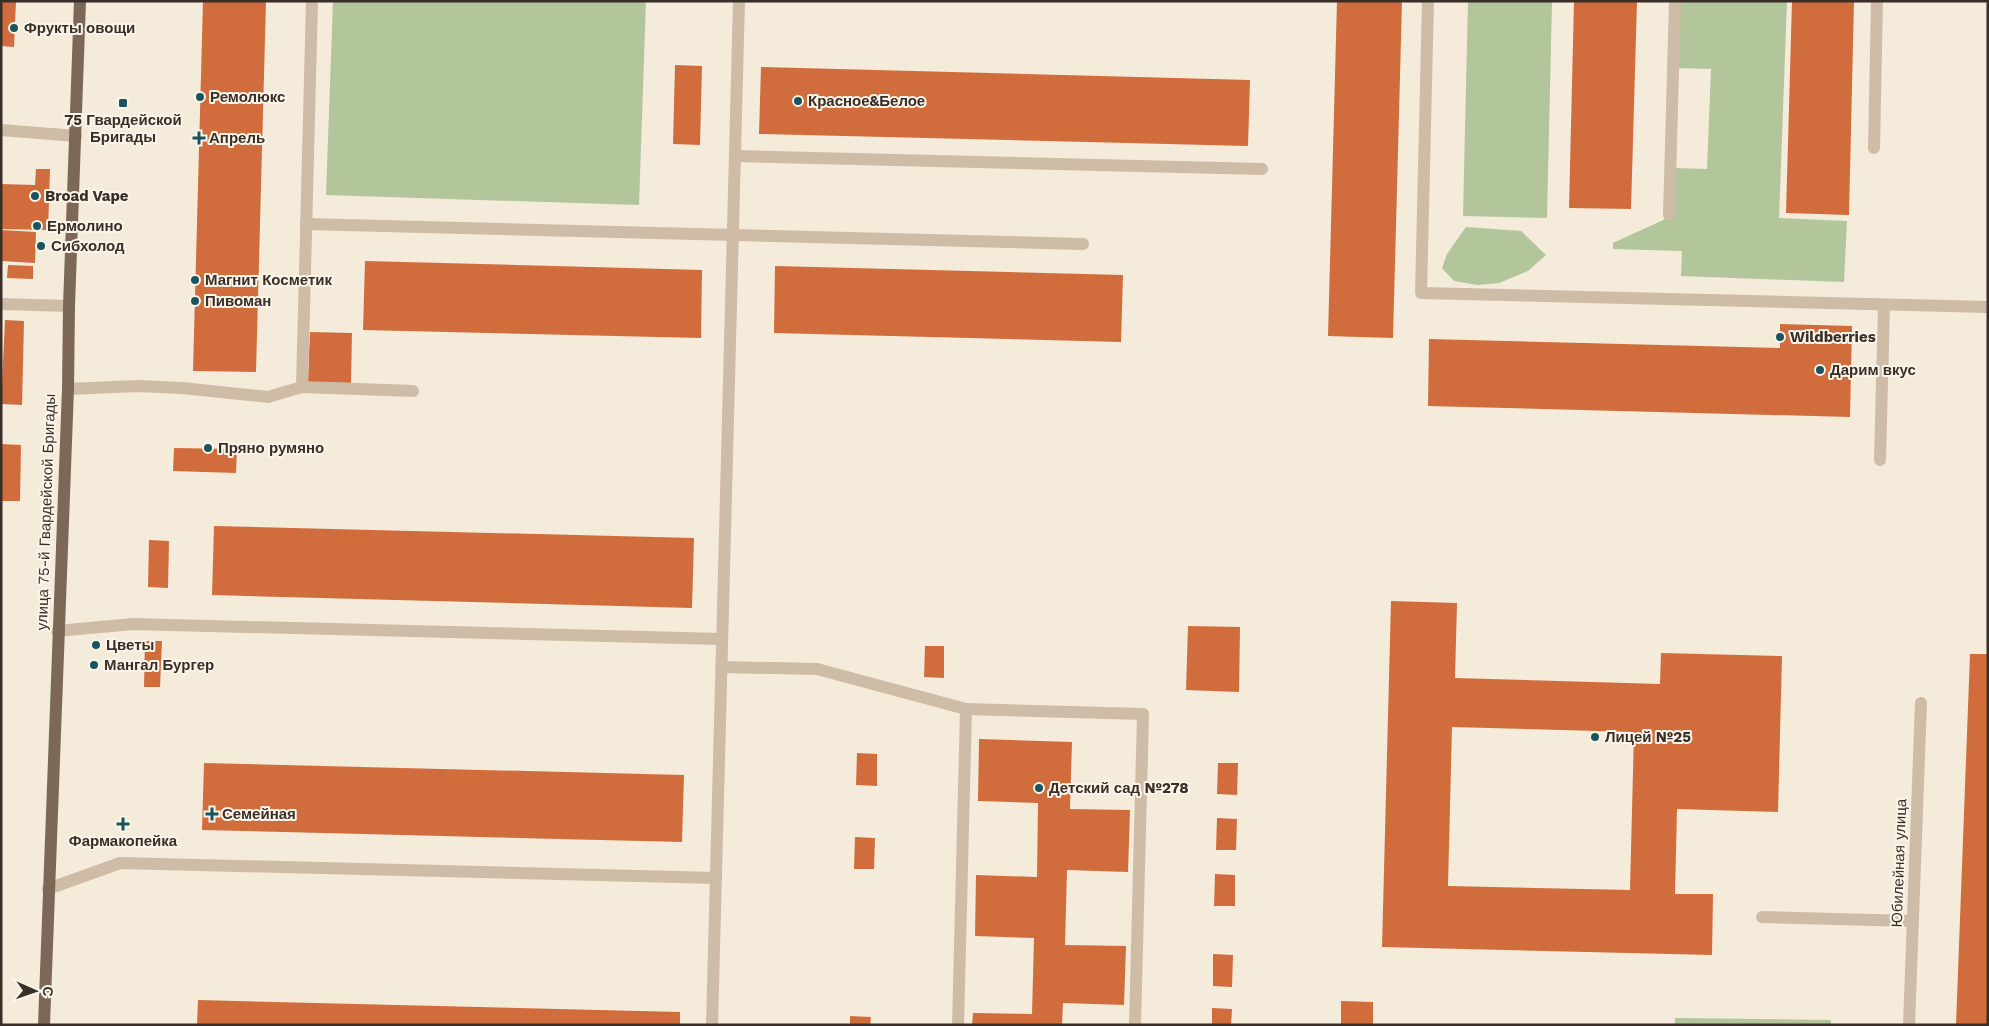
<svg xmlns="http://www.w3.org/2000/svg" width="1989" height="1026" viewBox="0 0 1989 1026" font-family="'Work Sans',sans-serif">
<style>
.green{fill:#b3c59a}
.building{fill:#d16d3c;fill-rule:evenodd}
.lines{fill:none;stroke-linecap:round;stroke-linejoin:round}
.minor{stroke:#cebca6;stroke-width:12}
.major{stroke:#7d6757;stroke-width:12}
.poi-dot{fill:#19555f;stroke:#fbf4e9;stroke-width:2}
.labels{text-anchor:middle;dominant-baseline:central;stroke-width:4;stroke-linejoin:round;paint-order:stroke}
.poi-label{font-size:15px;font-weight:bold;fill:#392f28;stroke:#fbf4e9;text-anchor:start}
.street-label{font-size:15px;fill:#392f28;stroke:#fbf4e9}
</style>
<rect width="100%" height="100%" fill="#f4ebdb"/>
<g class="green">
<path d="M333,1h313l-7,204 -313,-10z"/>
<path d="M1468,1h84l-5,217 -84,-2z"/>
<path d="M1678,1h109l-8,217 68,3 -3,61 -163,-6 1,-25 -69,-2v-6l59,-27 2,-48 33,1 4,-100 -36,-1z"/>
<path d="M1466,227l55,4 25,24 -18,16 -29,12 -21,2 -24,-4 -12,-13 5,-14z"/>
<path d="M1675,1018l156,2v5h-156z"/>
</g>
<g class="building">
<path d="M1,1h15l-2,46 -13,-1z"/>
<path d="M203,1h63l-10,371 -63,-1z"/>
<path d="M1337,1h65l-9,337 -65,-2z"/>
<path d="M1574,1h63l-6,208 -62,-1z"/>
<path d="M1792,1h62l-5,214 -63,-2z"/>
<path d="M675,65l27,1 -2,79 -27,-1z"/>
<path d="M761,67l489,13 -2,66 -489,-12z"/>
<path d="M36,169h14l-2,61 -47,-1v-45l34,1z"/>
<path d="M1,230l35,2 -1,31 -34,-2z"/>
<path d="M365,261l337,9 -1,68 -338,-8z"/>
<path d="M8,265l25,1v13l-26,-1z"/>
<path d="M775,266l348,9 -2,67 -347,-9z"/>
<path d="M5,320l19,1 -2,84 -21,-1z"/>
<path d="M1780,324l72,2 -2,91 -422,-11 1,-67 351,9z"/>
<path d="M310,332l42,1 -1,50 -43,-1z"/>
<path d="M1,444l20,1 -1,56h-19z"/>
<path d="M174,448l63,1 -1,24 -63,-2z"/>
<path d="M214,526l480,12 -2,70 -480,-13z"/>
<path d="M149,540l20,1 -1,47 -20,-1z"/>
<path d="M1391,601l66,2 -2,75 205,6 1,-31 121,3 -4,156 -101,-3 -2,85h38l-1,61 -330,-8zM1452,727l182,5 -4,158 -182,-4z"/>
<path d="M1188,626l52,1 -1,65 -53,-2z"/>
<path d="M145,641h17l-2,46h-16z"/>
<path d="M925,646h19v32l-20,-1z"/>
<path d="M1970,654h18v371h-32z"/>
<path d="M979,739l93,3 -2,67 60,1 -2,62 -61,-2 -2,75 61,1 -2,59 -61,-2 -1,22h-90l1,-12 59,1 2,-76 -59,-2 1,-61 61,2 1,-74 -60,-2z"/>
<path d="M857,753l20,1v32l-21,-1z"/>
<path d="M204,763l480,12 -2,67 -480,-12z"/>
<path d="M1218,763h20l-1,32 -20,-1z"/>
<path d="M1217,818l20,1 -1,31h-20z"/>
<path d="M855,837l20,1 -1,31h-20z"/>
<path d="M1215,874l20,1v31h-21z"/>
<path d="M1213,954l20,1 -1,32 -19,-1z"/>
<path d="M198,1000l482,12v13h-483z"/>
<path d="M1341,1001l32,1v23h-32z"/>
<path d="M1212,1008l20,1 -1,16h-19z"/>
<path d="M850,1016l21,1 -1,8h-20z"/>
</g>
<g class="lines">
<g class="minor">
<path d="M1428,1l-7,292 567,14"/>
<path d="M1,130l75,6"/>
<path d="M1874,148l3,-147"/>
<path d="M735,156l527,13"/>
<path d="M1669,215l6,-214"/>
<path d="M306,224l777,20"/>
<path d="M1,304l68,2"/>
<path d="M302,387l10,-386"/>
<path d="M68,389l70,-3 44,2 86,9 34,-10 111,4"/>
<path d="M1880,460l4,-155"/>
<path d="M57,631l76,-7 589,15"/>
<path d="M721,667l96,2 149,40 177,5 -8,311"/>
<path d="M48,889l72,-26 596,15"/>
<path d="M1762,917l151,4"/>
<path d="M712,1025l27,-1024"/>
<path d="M958,1025l8,-316"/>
<path d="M1909,1025l12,-322"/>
</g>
<path class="major" d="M44,1025l24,-636 1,-83 11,-305"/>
</g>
<g class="poi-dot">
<circle cx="14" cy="28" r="5"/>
<circle cx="200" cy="97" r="5"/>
<circle cx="798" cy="101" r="5"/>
<rect x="118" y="98" width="10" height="10" rx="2.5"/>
<path d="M196.5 130.5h5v5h5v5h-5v5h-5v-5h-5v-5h5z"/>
<circle cx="35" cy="196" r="5"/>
<circle cx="37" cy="226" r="5"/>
<circle cx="41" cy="246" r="5"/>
<circle cx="195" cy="280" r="5"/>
<circle cx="195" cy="301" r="5"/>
<circle cx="1780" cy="337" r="5"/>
<circle cx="1820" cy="370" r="5"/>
<circle cx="208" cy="448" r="5"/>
<circle cx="96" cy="645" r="5"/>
<circle cx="94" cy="665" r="5"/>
<circle cx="1595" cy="737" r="5"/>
<circle cx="1039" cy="788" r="5"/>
<path d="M209.5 806.5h5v5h5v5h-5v5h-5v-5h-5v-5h5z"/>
<path d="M120.5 816.5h5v5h5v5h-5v5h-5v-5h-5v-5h5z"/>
</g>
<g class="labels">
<g class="poi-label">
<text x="24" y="28">Фрукты овощи</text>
<text x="210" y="97">Ремолюкс</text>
<text x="808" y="101">Красное&amp;Белое</text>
<text x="123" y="120" text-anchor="middle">75 Гвардейской<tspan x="123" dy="17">Бригады</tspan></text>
<text x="209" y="138">Апрель</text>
<text x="45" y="196">Broad Vape</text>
<text x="47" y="226">Ермолино</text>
<text x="51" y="246">Сибхолод</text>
<text x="205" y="280">Магнит Косметик</text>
<text x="205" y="301">Пивоман</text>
<text x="1790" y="337">Wildberries</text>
<text x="1830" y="370">Дарим вкус</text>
<text x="218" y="448">Пряно румяно</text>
<text x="106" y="645">Цветы</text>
<text x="104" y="665">Мангал Бургер</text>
<text x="1605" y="737">Лицей №25</text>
<text x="1049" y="788">Детский сад №278</text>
<text x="222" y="814">Семейная</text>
<text x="123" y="841" text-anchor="middle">Фармакопейка</text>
</g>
<g class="street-label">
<text transform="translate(46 512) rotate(-88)">улица 75-й Гвардейской Бригады</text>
<text transform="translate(1899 863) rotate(-88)">Юбилейная улица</text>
</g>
</g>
<rect width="1989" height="1026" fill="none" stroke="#392f28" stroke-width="5"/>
<g transform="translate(35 991) rotate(92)" stroke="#fbf4e9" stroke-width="4" paint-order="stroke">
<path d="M0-4L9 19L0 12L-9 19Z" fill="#392f28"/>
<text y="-8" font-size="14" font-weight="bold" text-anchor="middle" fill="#392f28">С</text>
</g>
</svg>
